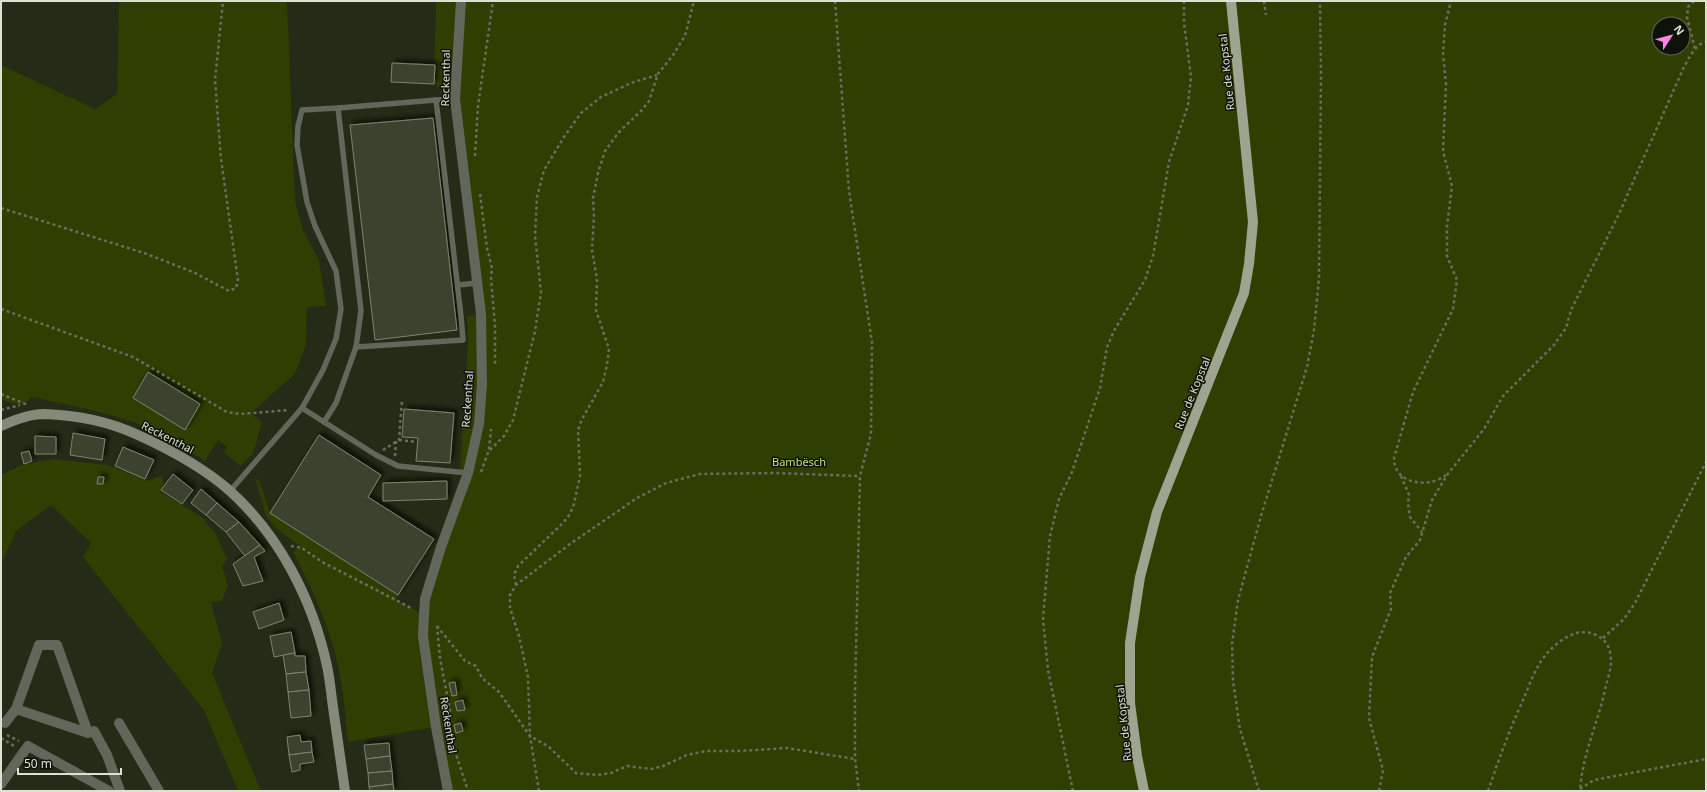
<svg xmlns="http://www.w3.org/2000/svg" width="1707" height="792" viewBox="0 0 1707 792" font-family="'Noto Sans',sans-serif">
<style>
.green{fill:#2e3f01;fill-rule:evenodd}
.building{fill:#3b432d;stroke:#7c866d;filter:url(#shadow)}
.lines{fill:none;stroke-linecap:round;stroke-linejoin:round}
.path{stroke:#696f5d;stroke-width:2.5;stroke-dasharray:3 3;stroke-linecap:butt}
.lane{stroke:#62675c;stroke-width:5.5}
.street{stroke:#62675c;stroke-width:10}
.secondary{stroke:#838a79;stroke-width:10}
.primary{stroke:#9da590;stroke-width:10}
.labels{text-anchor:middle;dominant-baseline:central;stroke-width:3;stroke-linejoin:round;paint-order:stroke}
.street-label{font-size:11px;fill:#dce1d4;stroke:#0f1209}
.park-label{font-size:11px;fill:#bee577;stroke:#0f1209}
</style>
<defs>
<filter id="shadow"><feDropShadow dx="3.5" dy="-3.5" stdDeviation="2" flood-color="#0009"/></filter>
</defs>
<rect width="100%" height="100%" fill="#242b16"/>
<g class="green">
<path d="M119,1h168l8,200 8,29 16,30 7,46 -19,1 -1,38 -11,29 -44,39 11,9 -9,32 -13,12 -16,-14 3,-5 -9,-7 -13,21c-24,-15 -50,-32 -78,-41 -31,-10 -63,-16 -95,-23 -12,11 -17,7 -31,2v-334l94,44 22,-15z"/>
<path d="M436,1h1270v790h-1258l-12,-64 -88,15c-3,-25 -4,-52 -10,-76 -9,-41 -26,-78 -45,-114l8,-5 -25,-19 -10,-12 -11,-38 4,2 11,33 128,82 -2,5 27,14 45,-141 -8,-1 8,-132 -1,-24 13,-2 -25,-215 -21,-15zM1659,24h24v24h-24z"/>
<path d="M54,459l54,6 40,16 13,-5 3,7 -4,9 42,25 14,17 11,25 -5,7 6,19 -6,16 -11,1 11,42 -10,29 49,118h-23l-34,-81 -121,-153 8,-14 -40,-38 -35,26 -15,33v-89l23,-11z"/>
</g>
<g class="building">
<path d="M392,63l43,2 -1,19 -43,-2z"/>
<path d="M433,118l24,212 -82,10 -25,-215z"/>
<path d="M148,372l52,32 -15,26 -52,-32z"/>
<path d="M404,409l50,4 -4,50 -34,-2 2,-23 -16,-1z"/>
<path d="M73,433l32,6 -3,21 -32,-5z"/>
<path d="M319,435l62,40 -13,22 66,42 -36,56 -128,-82z"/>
<path d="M35,436l21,1v17h-21z"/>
<path d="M123,447l31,13 -9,19 -30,-13z"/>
<path d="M29,451l3,10 -8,3 -3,-11z"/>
<path d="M173,474l20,16 -11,14 -21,-14z"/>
<path d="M98,477h6l-1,7h-6z"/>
<path d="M447,481v18l-64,2v-18z"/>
<path d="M201,489l16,14 -11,12 -15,-12z"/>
<path d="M217,503l22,19 -13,10 -20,-17z"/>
<path d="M239,522l21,23 -15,11 -19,-24z"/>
<path d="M260,545l5,6 -11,6 9,24 -20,5 -10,-22z"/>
<path d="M279,603l5,17 -25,9 -6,-17z"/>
<path d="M291,632l4,21 -21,4 -4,-21z"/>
<path d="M295,653v3h10l1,16 -20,2 -3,-19z"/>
<path d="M306,672l3,18 -21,2 -2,-18z"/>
<path d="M455,682l2,13 -5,1 -3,-13z"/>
<path d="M309,690l2,26 -20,2 -3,-26z"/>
<path d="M463,700l2,10 -8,1 -2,-9z"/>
<path d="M461,723l2,8 -7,2 -2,-8z"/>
<path d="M300,735l1,7 10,-1 1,11 -23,3 -2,-18z"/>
<path d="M389,743l1,13 -24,3 -2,-14z"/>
<path d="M312,752l2,10 -14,2v6l-8,2 -3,-17z"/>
<path d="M390,756l2,15 -24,2 -2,-14z"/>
<path d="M392,771l1,13 -24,3 -1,-14z"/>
<path d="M393,784l1,7h-24l-1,-4z"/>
</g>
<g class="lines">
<g class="path">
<path d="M835,1l14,190 23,151 -1,92 -11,42 -5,216v67l4,32"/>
<path d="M1264,1l2,14"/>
<path d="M1694,1l-6,6 -1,10 8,32"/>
<path d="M475,156l3,-50 15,-105"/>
<path d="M480,194l7,54 5,20 -1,10 4,48v38"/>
<path d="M1,208l143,45 49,19 36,19 7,-3 2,-8 -17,-121 -6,-79 8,-79"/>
<path d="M1,309l132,48 94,55 13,2 48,-4"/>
<path d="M1,394l27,11"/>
<path d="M1,410l19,-5"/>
<path d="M399,440l18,2"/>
<path d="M383,450l16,-10 3,-40"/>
<path d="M490,450l14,-14 9,-16 22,-89 6,-39 -6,-56 2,-39 7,-27 20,-33 17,-24 20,-16 30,-14 26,-8"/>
<path d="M395,456l1,-15"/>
<path d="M481,472l8,-22 2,-21"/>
<path d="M1446,475c-4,3 -10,6 -15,7 -18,3 -37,-4 -37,-24l19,-66 40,-83 4,-29 -10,-24v-30l5,-40 -9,-35 3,-67 -3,-30 2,-29 6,-24"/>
<path d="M1401,476l8,19 -1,9 2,13 12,15"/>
<path d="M291,546l11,2 20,14 91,47"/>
<path d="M516,585l-2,-10 4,-9 46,-44 6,-8 4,-10 6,-28 -2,-46 4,-11 21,-37 4,-17 2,-16 -13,-39 1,-31 -5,-29 2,-34 -1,-18 5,-25 7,-22 14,-19 23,-22 7,-9 9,-27 15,-19 12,-19 9,-35"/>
<path d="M437,626l3,32 11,58 -2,10 6,25 13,40"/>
<path d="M437,626l28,35 11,5 6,12 17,14 31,44 19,11 27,26 21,2 14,-2 16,-7 24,3 12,-3 24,-11 19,-4h34l47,-3 68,11"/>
<path d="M1603,638l21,-19 11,-16 71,-141"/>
<path d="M7,735l12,6"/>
<path d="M1,738l13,8"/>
<path d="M1580,789l14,-9 112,-21"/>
<path d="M539,791l-9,-55 -2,-59 -9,-41 -9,-28v-13l6,-10 54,-41 67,-46 29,-15 34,-9 74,-1 86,3"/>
<path d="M1073,791l-25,-121 -5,-51 7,-83 9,-37 13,-27 28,-84 7,-41 8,-18 30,-49 8,-24 16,-94 19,-57 3,-28 -7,-54v-22"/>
<path d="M1259,791l-19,-62 -7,-48 -1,-37 6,-44 23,-84 46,-149 7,-37 5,-52 2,-202 -1,-75"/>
<path d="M1379,791l4,-21 -14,-52 3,-61 19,-48 -1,-16 16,-36 14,-17 12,-40 15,-25 37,-46 19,-33 51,-51 12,-17 5,-18 47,-94 65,-147c5,-9 12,-25 23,-27"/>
<path d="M1488,791c11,-32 22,-63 36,-93 6,-15 13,-34 24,-46 12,-12 30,-26 48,-17 11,5 15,14 15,27 0,7 -3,16 -5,23 -7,36 -24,69 -26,106"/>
</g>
<g class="lane">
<path d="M436,100l19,-1"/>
<path d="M338,108l98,-8 25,216 2,24 -107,7"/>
<path d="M458,285l19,-2"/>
<path d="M302,408l21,-38 13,-31 5,-30 -5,-38 -21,-45 -8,-24 -10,-57 1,-19 4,-16 36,-2 23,203 -5,36 -20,56 -12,19"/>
<path d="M230,491l72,-83 74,47 22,11 70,7"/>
</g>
<g class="street">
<path d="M16,709l23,-64h18l31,88"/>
<path d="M5,723l11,-14 72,24 6,-2 13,24 13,36"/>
<path d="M119,723l40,68"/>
<path d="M1,784l27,-38 81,45"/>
<path d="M448,791l-12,-64 -13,-91 1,-21 1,-16 16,-52 27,-74 11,-49 3,-40 -1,-70 -26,-215 6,-98"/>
</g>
<path class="secondary" d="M1,426c13,-6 29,-12 43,-12 32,1 66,8 94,21 33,15 65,32 92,56 50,45 83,110 97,175 3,13 4,28 6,41 4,28 8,56 12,84"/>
<path class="primary" d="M1144,791l-7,-35 -7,-53v-60l10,-66 17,-65 87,-219 5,-29 4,-42 -22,-221"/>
</g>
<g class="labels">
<g class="street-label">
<text transform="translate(1226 72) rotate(-96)">Rue de Kopstal</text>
<text transform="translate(445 78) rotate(-89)">Reckenthal</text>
<text transform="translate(1192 393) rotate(-68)">Rue de Kopstal</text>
<text transform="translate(467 399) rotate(-86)">Reckenthal</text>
<text transform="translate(168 437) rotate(27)">Reckenthal</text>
<text transform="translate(1123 723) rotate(-96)">Rue de Kopstal</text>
<text transform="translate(449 725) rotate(81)">Reckenthal</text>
</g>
<g class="park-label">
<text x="799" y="461">Bambësch</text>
</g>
</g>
<rect width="1707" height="792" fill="none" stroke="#dce1d4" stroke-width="4"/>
<g transform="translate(1671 36) rotate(54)"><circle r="19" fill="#0f1209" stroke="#61655a"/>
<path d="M0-3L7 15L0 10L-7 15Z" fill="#fc86e4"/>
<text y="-6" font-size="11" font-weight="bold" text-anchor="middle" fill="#dce1d4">N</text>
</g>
<path d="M18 768v6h103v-6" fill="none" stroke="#dce1d4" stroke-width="2"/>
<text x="24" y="768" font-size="12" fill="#dce1d4" stroke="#0f1209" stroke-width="3" paint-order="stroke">50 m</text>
</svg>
